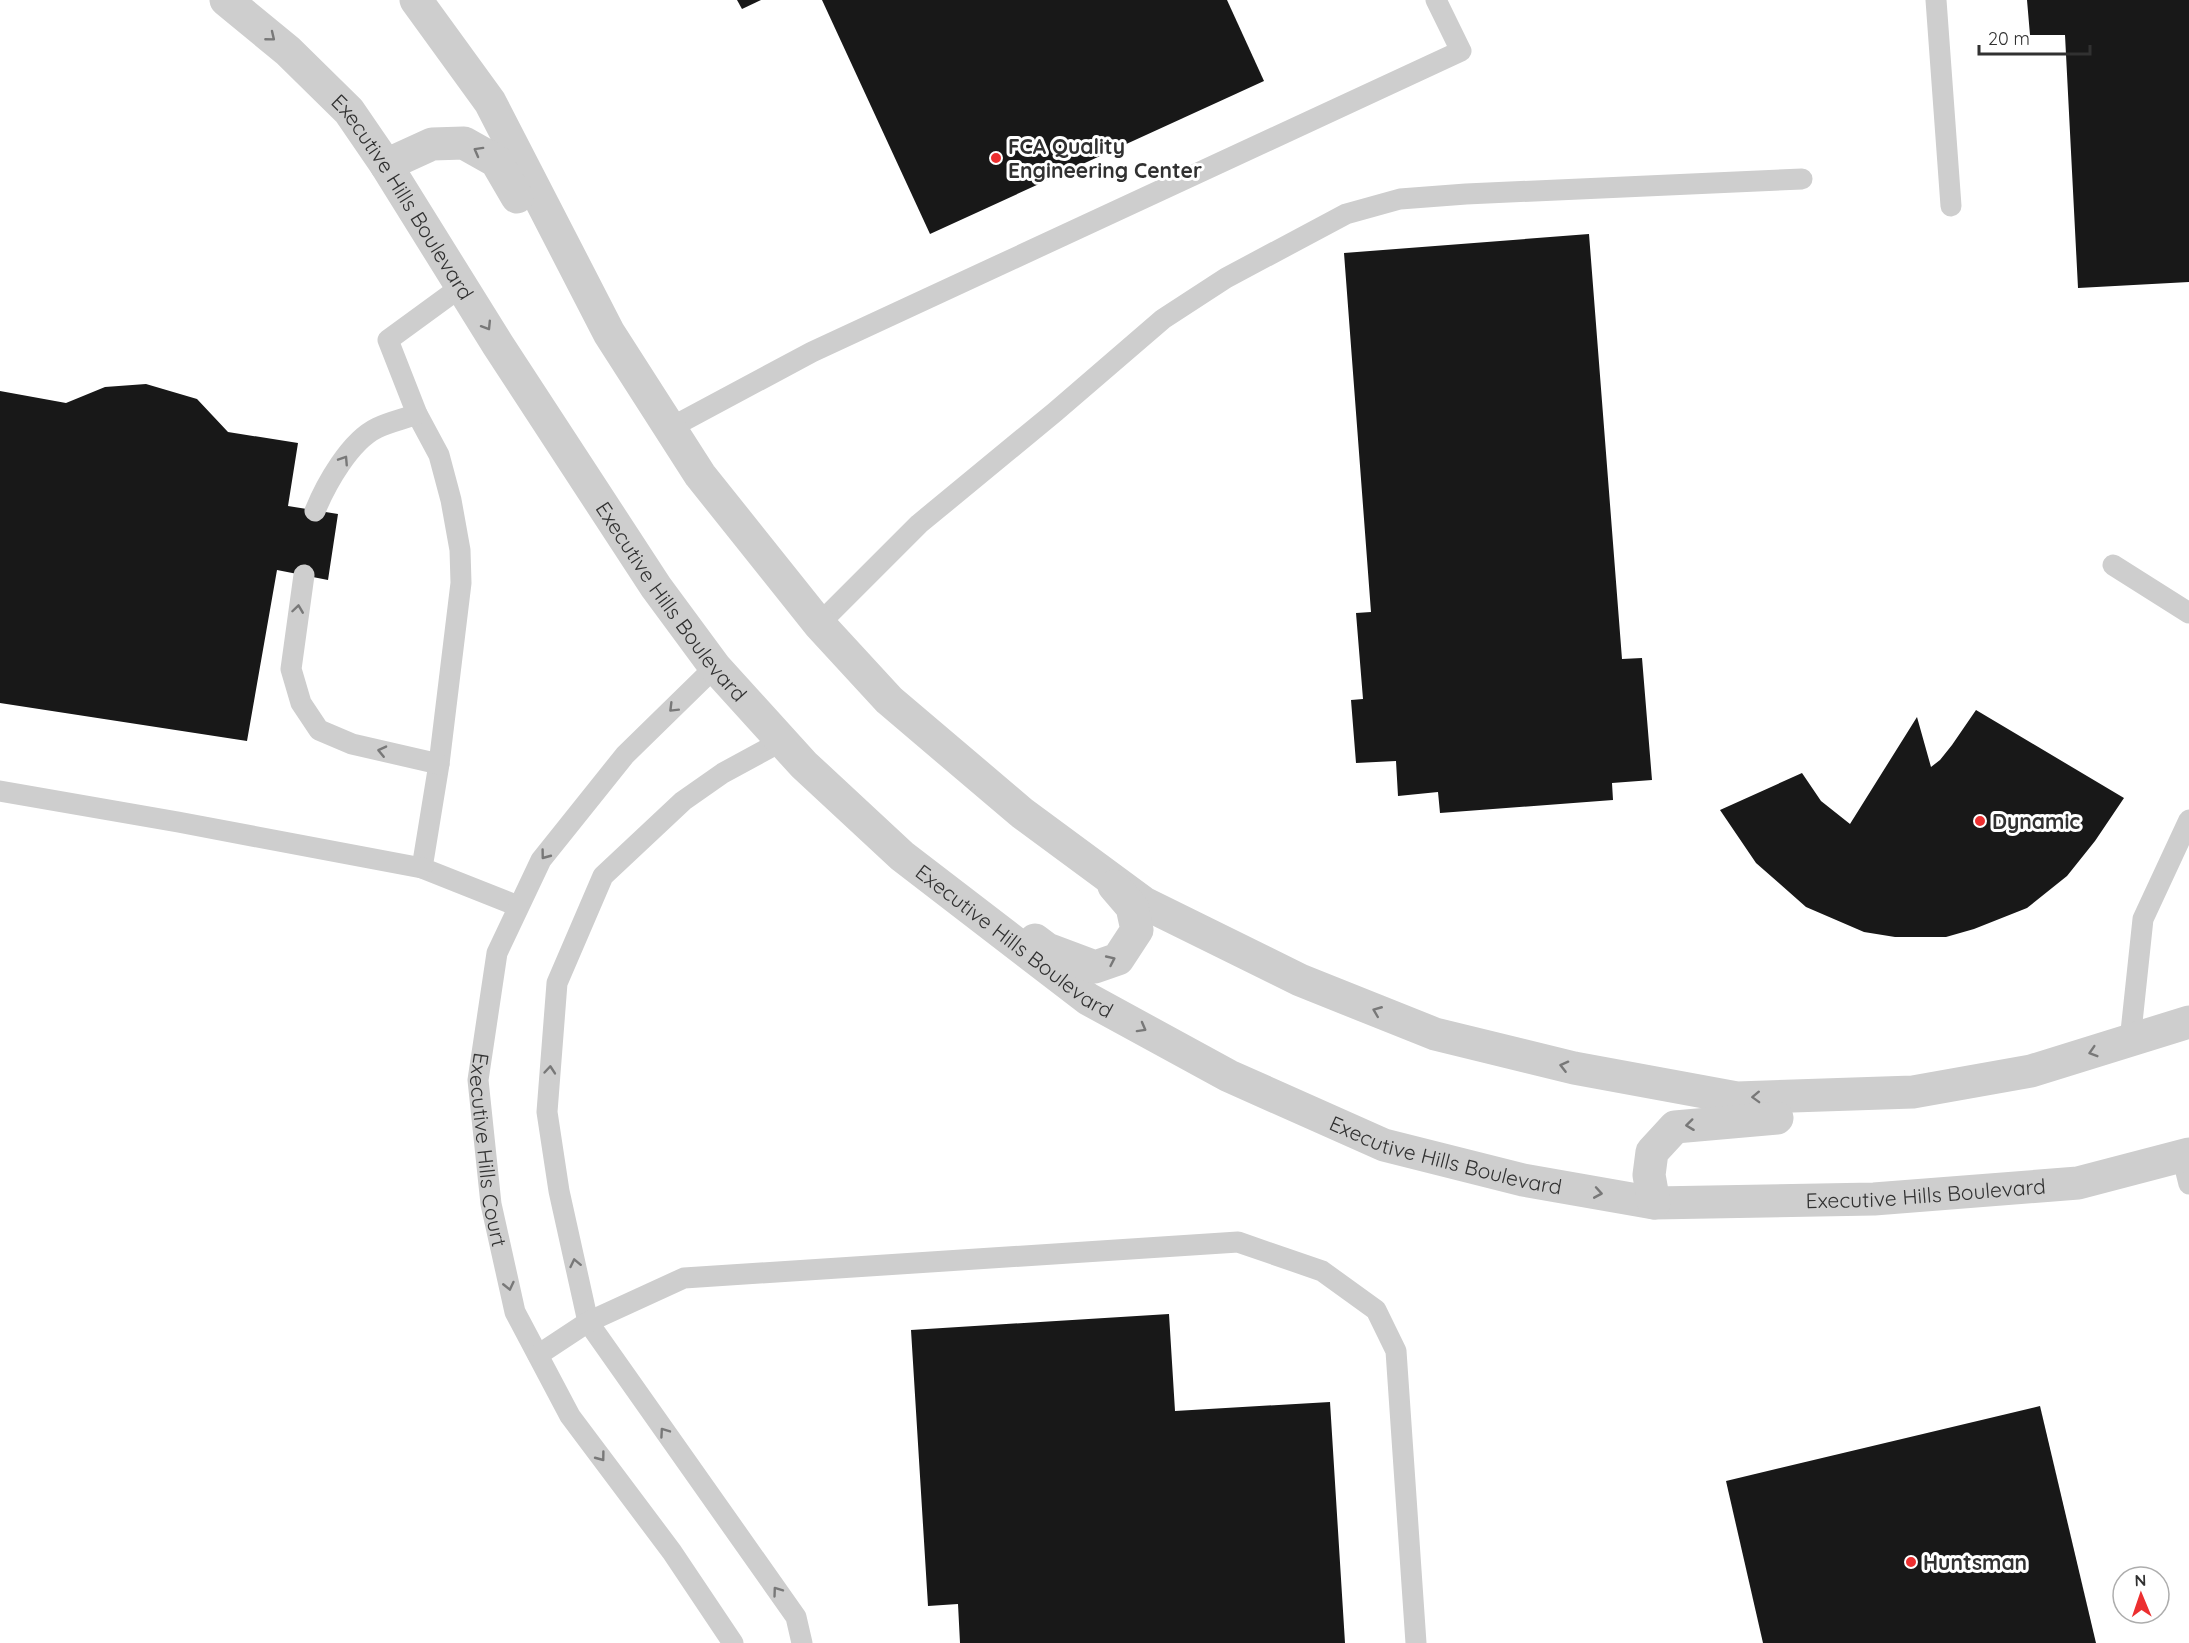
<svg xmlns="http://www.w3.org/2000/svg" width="2189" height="1643" viewBox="0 0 2189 1643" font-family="Quicksand,sans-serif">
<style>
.building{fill:#181818}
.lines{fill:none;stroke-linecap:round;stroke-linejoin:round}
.service{stroke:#cecece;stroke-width:21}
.tertiary{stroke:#cecece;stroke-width:33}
.oneway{stroke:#787878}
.poi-dot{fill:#ec2f30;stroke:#fff;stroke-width:2}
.labels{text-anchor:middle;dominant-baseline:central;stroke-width:6;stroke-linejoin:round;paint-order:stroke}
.poi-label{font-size:21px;font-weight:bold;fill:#313131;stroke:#fff;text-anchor:start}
.street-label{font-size:21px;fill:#313131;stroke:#fff}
</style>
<rect width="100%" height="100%" fill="#fff"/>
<g class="building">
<path d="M737,0h24l-19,9z"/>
<path d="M822,0h405l37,81 -334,153z"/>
<path d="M2027,0h162v282l-111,6 -13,-253h-35z"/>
<path d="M1589,234l33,425 20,-1 10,122 -40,3 1,17 -173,13 -2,-21 -40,4 -2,-35 -40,2 -5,-63 12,-1 -7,-86 15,-1 -27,-359z"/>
<path d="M146,384l51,15 31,33 70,11 -10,63 50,8 -10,66 -51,-10 -30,171 -247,-38v-312l66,12 39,-16z"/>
<path d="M1976,710l148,88 -29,43 -28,35 -40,32 -53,21 -28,8h-51l-31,-5 -58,-25 -50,-44 -36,-53 82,-37 19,28 29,23 67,-107 14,50 9,-7 12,-15z"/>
<path d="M1169,1314l6,97 155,-9 15,241h-385l-2,-39 -30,2 -17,-276z"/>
<path d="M2040,1406l56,237h-333l-37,-162z"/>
</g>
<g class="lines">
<g class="service">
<path d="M1936,0l15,206"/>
<path d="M462,286l-74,54 29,74 22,41 12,45 9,50 1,33 -22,181 -17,104 96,38"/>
<path d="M670,428l142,-76 649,-301 -25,-51"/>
<path d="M315,511c11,-27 35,-70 62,-83 12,-6 27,-9 40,-14"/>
<path d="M2113,565l76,48"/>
<path d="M304,575l-13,94 10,34 18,27 33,14 87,20"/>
<path d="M819,624l100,-100 136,-112 108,-93 63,-41 120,-64 54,-15 66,-5 336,-15"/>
<path id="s1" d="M715,667l-90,88 -84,105 -44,93 -19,127 13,124 24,108 55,104 102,136 61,91"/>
<path d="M782,741l-59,32 -40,28 -80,75 -46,107 -10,129 12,79 29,131 208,295 6,26"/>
<path d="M0,791l178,31 244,46"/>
<path d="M2130,1041l13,-122 46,-99"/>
<path d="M2182,1156l7,28"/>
<path d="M538,1355l50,-33 96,-44 554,-36 84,29 54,39 20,41 20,292"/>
</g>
<g class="tertiary">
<path id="s2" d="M226,0l62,51 61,60 37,54 112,180 158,242 59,80 89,98 98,91 186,143 141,77 155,69 139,35 131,23 220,-4 204,-16 111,-29"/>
<path d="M416,0l74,102 119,231 91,142 119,149 70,76 133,113 122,90 156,77 135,54 139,34 163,30 176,-6 118,-21 158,-49"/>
<path d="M386,165l46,-21 32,-1 32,18 21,36"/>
<path d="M1035,940l12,9 48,18 23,-8 19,-29 -5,-23 -18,-21"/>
<path d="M1654,1203l-5,-28 3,-23 23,-25 102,-9"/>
</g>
</g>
<defs><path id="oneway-chevron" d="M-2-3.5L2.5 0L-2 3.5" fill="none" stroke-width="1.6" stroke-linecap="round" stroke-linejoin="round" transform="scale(1.5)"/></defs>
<g class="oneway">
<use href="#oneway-chevron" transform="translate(271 37) rotate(39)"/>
<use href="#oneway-chevron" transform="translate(478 151) rotate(-151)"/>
<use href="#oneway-chevron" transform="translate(487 326) rotate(58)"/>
<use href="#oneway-chevron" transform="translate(344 460) rotate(-57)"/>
<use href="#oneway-chevron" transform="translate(298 609) rotate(-82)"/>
<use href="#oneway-chevron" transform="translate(673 708) rotate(135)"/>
<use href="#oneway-chevron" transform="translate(382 751) rotate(-167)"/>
<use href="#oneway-chevron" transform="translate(545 855) rotate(127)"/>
<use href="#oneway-chevron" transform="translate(1111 960) rotate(-25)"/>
<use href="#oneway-chevron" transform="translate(1377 1011) rotate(-158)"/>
<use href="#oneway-chevron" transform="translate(1142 1028) rotate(29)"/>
<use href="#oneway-chevron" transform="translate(2093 1052) rotate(163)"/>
<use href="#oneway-chevron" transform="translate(1564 1066) rotate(-166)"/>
<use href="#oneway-chevron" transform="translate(550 1070) rotate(-85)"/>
<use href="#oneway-chevron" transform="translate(1756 1097) rotate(178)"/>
<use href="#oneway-chevron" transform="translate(1690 1125) rotate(173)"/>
<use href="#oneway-chevron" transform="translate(1598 1193) rotate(10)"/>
<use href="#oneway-chevron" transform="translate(575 1263) rotate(-102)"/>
<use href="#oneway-chevron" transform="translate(509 1286) rotate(77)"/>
<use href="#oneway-chevron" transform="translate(664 1432) rotate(-125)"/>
<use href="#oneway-chevron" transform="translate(601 1457) rotate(53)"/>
<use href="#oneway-chevron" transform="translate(777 1591) rotate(-126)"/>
</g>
<g class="poi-dot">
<circle cx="996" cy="158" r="6"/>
<circle cx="1980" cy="821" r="6"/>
<circle cx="1911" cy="1562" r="6"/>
</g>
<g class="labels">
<g class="poi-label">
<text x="1008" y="146">FCA Quality<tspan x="1008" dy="24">Engineering Center</tspan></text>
<text x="1992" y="821">Dynamic</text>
<text x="1923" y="1562">Huntsman</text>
</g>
<g class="street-label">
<text stroke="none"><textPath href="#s2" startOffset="267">Executive Hills Boulevard</textPath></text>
<text stroke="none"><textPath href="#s2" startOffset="753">Executive Hills Boulevard</textPath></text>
<text stroke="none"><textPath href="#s2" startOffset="1239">Executive Hills Boulevard</textPath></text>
<text stroke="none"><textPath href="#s1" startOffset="562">Executive Hills Court</textPath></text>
<text stroke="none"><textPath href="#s2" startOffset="1725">Executive Hills Boulevard</textPath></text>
<text stroke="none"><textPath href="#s2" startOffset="2211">Executive Hills Boulevard</textPath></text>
</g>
</g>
<g transform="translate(2141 1595) rotate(358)"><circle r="28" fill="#ffffff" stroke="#adadad" stroke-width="1.5"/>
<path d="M0-4.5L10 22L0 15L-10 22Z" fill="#ec2f30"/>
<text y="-9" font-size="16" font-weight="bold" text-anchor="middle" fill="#313131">N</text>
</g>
<path d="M1979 45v9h111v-9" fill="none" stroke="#313131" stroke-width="3"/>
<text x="1988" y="45" font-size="18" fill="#313131" stroke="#ffffff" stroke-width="4.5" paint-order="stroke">20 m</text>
</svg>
